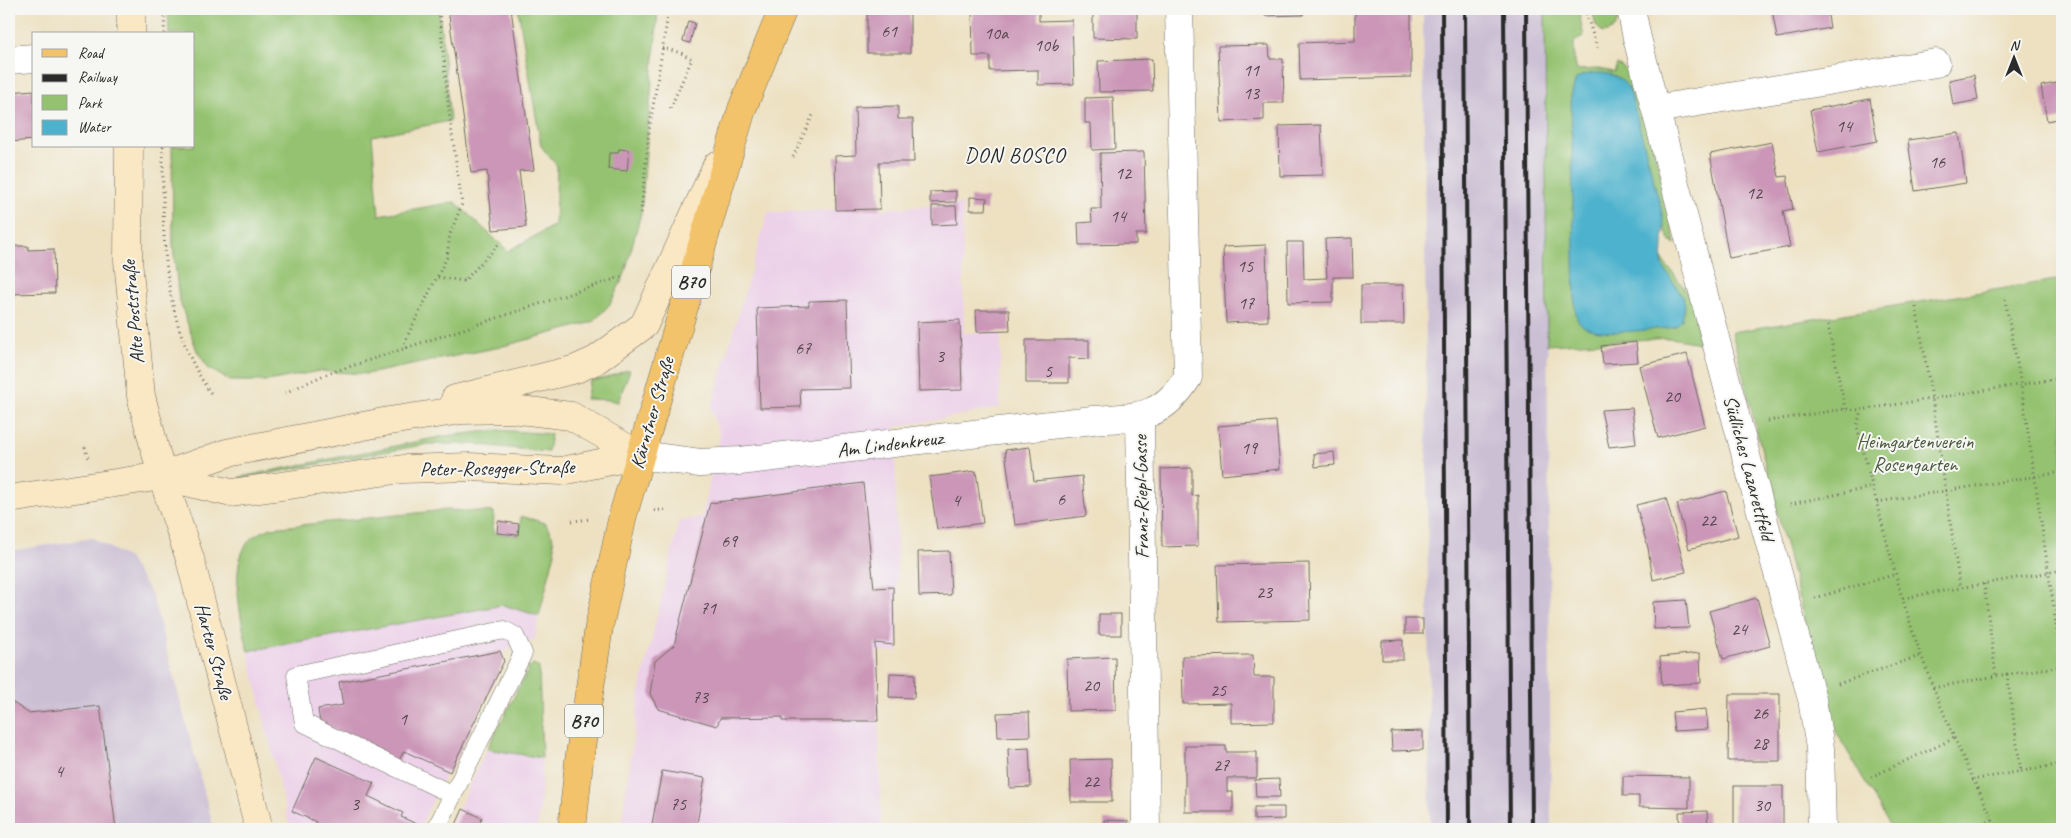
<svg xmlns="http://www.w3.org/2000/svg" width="2071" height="838" viewBox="0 0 2071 838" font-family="Caveat,sans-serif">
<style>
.built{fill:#ecd1e9}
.industrial{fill:#cbbfd4}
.green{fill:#94c270;stroke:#60764e}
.water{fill:#4eb2cd;stroke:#3c6e7c}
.building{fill:#cb96b7}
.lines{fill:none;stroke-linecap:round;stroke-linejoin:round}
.lane-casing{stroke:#6f6b60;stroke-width:19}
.street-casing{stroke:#6f6b60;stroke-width:29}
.secondary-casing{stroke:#6f6b60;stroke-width:29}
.primary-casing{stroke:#6f6b60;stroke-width:29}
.path{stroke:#6f6b60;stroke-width:3;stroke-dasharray:1 4;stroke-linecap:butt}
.lane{stroke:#fff;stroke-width:18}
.street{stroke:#fff;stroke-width:28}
.secondary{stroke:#fae7c3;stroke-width:28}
.primary{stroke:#f2c36a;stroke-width:28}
.rail{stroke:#2b2b2b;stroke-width:4}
.labels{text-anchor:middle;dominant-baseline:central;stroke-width:4;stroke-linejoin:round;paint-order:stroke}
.number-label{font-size:18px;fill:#53464e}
.shield{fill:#f6f6f2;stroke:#686867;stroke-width:1}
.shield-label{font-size:19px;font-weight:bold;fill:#2b2b2b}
.street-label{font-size:20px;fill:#2b2b2b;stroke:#f6f6f2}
.park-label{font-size:20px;fill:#4a5840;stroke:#f6f6f2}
.neighbourhood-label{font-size:21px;letter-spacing:1px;fill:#2b2b2b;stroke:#f6f6f2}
</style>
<rect width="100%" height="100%" fill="#f6f6f2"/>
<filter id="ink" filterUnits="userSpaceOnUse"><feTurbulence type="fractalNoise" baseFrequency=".02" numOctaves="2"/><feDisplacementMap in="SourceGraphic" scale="10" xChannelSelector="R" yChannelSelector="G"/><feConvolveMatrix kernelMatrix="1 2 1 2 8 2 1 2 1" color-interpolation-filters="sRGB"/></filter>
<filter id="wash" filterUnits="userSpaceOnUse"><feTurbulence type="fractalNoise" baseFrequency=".0096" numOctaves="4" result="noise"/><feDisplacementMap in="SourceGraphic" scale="20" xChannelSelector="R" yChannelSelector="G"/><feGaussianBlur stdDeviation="1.12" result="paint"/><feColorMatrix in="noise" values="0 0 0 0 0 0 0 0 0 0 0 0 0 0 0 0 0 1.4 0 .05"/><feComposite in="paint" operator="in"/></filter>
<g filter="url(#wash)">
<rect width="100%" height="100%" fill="#ede1c2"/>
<g class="built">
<path d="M962,204l2,129h37l-1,75 -105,19 3,225h-21l4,177h-260l19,-139 39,-169 23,-4 18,-81 -9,-27 57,-197 112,-3z"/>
<path d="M503,605l36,11 -4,23 -30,12 -86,178h-129l-42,-178z"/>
<path d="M487,749l55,9 -1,40 -4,31h-88z"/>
</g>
<g class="industrial">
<path d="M1423,9h122l6,820h-121z"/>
<path d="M93,538l35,20 24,37 62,234h-205v-278z"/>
</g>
<g class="green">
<path d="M168,9h271l11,112 -78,15 7,79 76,-13 53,49 47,-26 2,-59 -16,-20 -23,-137h140l-17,204 -17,63 -14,28 -17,18 -93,25 -133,27 -48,-3 -51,10h-37l-22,-12 -12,-18 -18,-52 -6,-53 -1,-100h22v-112h-25z"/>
<path d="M1545,9h33l6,28 -10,4v23l3,6 22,-1 15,3 3,-8c11,6 15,12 20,23l29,108 9,49 -4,-2 -14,-28 -6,24 14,26 6,6 23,32 5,41 -28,-5 -124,7z"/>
<path d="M1592,9h28c-1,11 -3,22 -17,24l-7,-7z"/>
<path d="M2062,279v550h-170l-63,-110 -97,-387z"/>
<path d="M627,370h3l-12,32 -9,-2 -23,-1 4,-18 16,-3z"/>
<path d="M498,430l53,4 -3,18 -76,-8h-44l-189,35 1,-2 205,-41z"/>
<path d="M446,510l48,2 -1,21 26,3 2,-20 24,7 7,12 3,17 -16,64 -36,-11 -255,46c-6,-29 -23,-92 6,-115 4,-3 12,-5 17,-8z"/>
<path d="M534,664l5,4 3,90 -55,-9 43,-83z"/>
</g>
<path class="water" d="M1594,73c17,0 27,2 36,18l31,117 3,18 -2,39 21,32 2,8 -3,15 -6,6 -7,2c-19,1 -75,10 -88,-4 -5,-4 -5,-12 -6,-18l-4,-210 5,-17 7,-4z"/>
<g id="blocks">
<g class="building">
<path d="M448,9h63l23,161 -15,1 7,56 -33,3 -6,-59 -16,2z"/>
<rect x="867" y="9" width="43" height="44"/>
<path d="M972,9h67v12l33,-1 2,64 -36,1v-15l-48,1v-15h-17z"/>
<path d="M1093,9h44v30l-44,-1z"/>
<path d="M1265,9h38v6l-38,1z"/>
<path d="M1355,9h56v68l-111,3 -1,-37 56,-2z"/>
<path d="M1772,9h55l3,19 -53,10z"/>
<path d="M688,21l7,2 -5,20 -7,-2z"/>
<path d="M1269,45l1,14h13l1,44h-20v17l-43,2 -3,-76z"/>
<path d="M1152,59l1,32 -54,1 -1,-31z"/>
<path d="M1974,75l4,25 -25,5 -4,-25z"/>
<path d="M2062,82v36l-15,3 -6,-35z"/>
<path d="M34,90v50l-25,2v-50z"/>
<path d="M1113,97l2,52 -23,1 -1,-27h-6v-25z"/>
<path d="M1870,99l7,42 -59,11 -8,-42z"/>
<path d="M898,106v13h15l1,43h-35l1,47 -44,1 -1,-54 21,-1 -1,-48z"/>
<path d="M1321,125l2,50 -43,1 -1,-50z"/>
<path d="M1959,133l7,50 -51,8 -7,-51z"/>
<path d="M1772,142l7,35 8,-1 6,33 -10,2 7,36 -61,11 -19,-104z"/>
<path d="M619,149l10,1 -2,21 -19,-2 1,-16h9z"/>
<path d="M1144,152l2,82h-10v10l-57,1 -1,-22 14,-1 -1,-13h10l-1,-56z"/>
<path d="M956,191v11l-26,1v-11z"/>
<path d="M970,197l17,1 -1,12h-16z"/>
<path d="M932,206h24l1,18 -25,1z"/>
<path d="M1352,238l1,39h-20v25l-45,1 -1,-61h16l1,37 23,-1 -2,-39z"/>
<path d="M1266,245l2,76 -42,2 -3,-76z"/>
<path d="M9,246h19v4l26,-1 1,44 -46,1z"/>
<path d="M1361,285h42l1,39h-43z"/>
<path d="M847,300l3,88 -50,1 1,18 -41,1 -3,-100 52,-2v-5z"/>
<path d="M976,310h33l1,21 -33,1z"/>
<path d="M960,320l2,70 -43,1 -2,-69z"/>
<path d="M1026,340h63v19l-20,-1v25h-43z"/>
<path d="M1636,342l2,20 -35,2 -2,-18z"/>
<path d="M1687,354l18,72 -47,12 -19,-72z"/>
<path d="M1632,408l4,36 -27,3 -8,-37z"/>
<path d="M1276,421l4,48 -58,6 -4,-49z"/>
<path d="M1030,447l4,34 48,-5 4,40 -71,9 -10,-75z"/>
<path d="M1334,452l1,13 -20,2 -1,-13z"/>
<path d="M1192,468v28l6,-1v51l-36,1 -1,-78z"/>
<path d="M976,471l7,52 -46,6 -8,-52z"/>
<path d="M863,483l11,105 19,-1 1,58 -19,-2 3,78h-96v-4l-62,1 -3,8 -59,-17 -8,-15 5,-33 19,-16 36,-142z"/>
<path d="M1726,491l12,45 -49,13 -12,-45z"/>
<path d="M1666,498l20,74 -33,8 -5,-32 -12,-43z"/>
<path d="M498,521l21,3 -1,11 -21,-2z"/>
<path d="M949,551l2,44 -32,1 -1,-44z"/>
<path d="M1309,563l1,57 -91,2 -2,-57z"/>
<path d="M1757,598l13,48 -47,13 -14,-48z"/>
<path d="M1686,600l3,28 -35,1 -1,-27z"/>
<rect x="1099" y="614" width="22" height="21"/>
<rect x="1405" y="619" width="18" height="15"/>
<path d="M1403,640v20h-21v-19z"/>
<path d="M500,651l4,10 -54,111 -46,-21 -6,11 -78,-39 -2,-14 25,-4 -4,-23z"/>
<path d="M1700,653l1,30 -39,2 -2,-28z"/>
<path d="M1253,655l1,22h20v45l-43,1v-20l-48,1 -1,-48z"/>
<path d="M1115,657l1,53 -48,1 -1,-52z"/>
<path d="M890,673l25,1 -1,24 -25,-1z"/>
<path d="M1729,694h51v67h-52z"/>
<path d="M9,700l19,13 72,-7 16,123h-107z"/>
<path d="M1706,709l2,20 -34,2 -2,-19z"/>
<path d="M1029,712l1,24 -32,1 -1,-24z"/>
<path d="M1423,731v19l-31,1 -1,-19z"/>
<path d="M1185,746h41v6h31v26h-30v14h6v20h-48z"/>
<path d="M1029,748l2,39 -21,1 -2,-39z"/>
<path d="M316,757l58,26 -6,13 35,17 -2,4 20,9 -2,3h-106l3,-7 -24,-11z"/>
<path d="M1111,759l1,43h-41l-1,-42z"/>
<path d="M662,771l43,7 -9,51h-45z"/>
<path d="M1623,776l66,1v31l-50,-1v-11h-16z"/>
<path d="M1279,779l1,18h-24l-1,-17z"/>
<rect x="1734" y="786" width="49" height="43"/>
<path d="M1254,807h30v12l-30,1z"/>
<path d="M463,809l19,9 -5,11h-23z"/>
<path d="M1707,811l1,18h-28l-1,-17z"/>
<path d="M1104,820l24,1v8h-24z"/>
</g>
</g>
</g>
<g filter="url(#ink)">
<use href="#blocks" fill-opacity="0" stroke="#6f6b60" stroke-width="1"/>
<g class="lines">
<g class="lane-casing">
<path id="lane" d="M436,829l87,-176 -8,-17 -11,-6 -208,45 8,48 149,72"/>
</g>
<g class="street-casing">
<g id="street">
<path d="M1631,9l6,29 101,388 74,273 8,49 2,81"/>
<path d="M9,60l25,-2"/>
<path d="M1656,109l280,-46"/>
<path d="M1140,417l6,412"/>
<path d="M639,455l61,8 40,-2 353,-41c45,-3 69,-1 95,-43l-9,-368"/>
</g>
</g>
<g class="secondary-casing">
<g id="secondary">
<path d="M131,34v-25"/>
<path d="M129,146l-1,114 13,136 21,80 28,83 69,270"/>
<path d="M455,399l121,-30 20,-9 48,-35 73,-160"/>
<path d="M162,476l69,17 172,-24 66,-2 93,4 77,-16"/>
<path d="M9,499l153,-23 65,-23 162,-32 73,-11 49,-1 60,7 68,39"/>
</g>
</g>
<g class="primary-casing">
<path id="primary" d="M572,829l7,-68 20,-134 24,-112 119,-406 41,-100"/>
</g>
<g class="path">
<path d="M162,9l3,2 -1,23"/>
<path d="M1585,9l12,39"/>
<path d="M662,48l19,5 11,6 -23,52"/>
<path d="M163,146c0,88 -4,174 49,249"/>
<path d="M793,157l21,-44"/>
<path d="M641,213l8,-82 20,-122"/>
<path d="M438,277l26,4 35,-37"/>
<path d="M2005,299l16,85 41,281"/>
<path d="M1916,307l16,91 28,190"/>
<path d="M1828,325l17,84"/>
<path d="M407,348l-2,-7 42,-84 3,-23 12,-30 -13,-92 -10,-103"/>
<path d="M285,393l39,-18 300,-99"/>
<path d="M1768,421l77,-12 16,1"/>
<path d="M85,447l3,11"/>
<path d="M1877,502l185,-30"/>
<path d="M1790,504l83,-17"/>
<path d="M654,511l14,-2"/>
<path d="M572,521l19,-2"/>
<path d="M1984,584l12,92"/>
<path d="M1815,598l81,-24"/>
<path d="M1903,598l159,-28"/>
<path d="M2007,674l14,98"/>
<path d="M1838,684l84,-29"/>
<path d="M1933,688l63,-12 66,-10"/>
<path d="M1871,777l84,-39"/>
<path d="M1972,780l90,-16"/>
<path d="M1974,829l19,-10"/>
<path d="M1998,829c-38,-74 -72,-151 -96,-232 -16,-56 -30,-113 -45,-170l4,-17 201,-32"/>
</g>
<use href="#lane" class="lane"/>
<use href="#street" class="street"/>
<use href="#secondary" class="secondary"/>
<use href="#primary" class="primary"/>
<g class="rail">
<path d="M1442,9l5,820"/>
<path d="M1465,9l5,820"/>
<path d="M1504,9l6,820"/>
<path d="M1526,9l6,820"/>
</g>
</g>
</g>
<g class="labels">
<g class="number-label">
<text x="889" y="31">61</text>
<text x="996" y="33">10a</text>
<text x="1046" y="45">10b</text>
<text x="1251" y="70">11</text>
<text x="1251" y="93">13</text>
<text x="1844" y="126">14</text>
<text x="1937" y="162">16</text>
<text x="1123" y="173">12</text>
<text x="1754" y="193">12</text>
<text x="1118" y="216">14</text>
<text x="1245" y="266">15</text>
<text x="1246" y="303">17</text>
<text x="803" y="348">67</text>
<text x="940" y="356">3</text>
<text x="1048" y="371">5</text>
<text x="1672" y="396">20</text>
<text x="1249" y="448">19</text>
<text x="1061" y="499">6</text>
<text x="956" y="500">4</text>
<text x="1708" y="520">22</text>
<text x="729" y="541">69</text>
<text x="1264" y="592">23</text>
<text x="708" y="608">71</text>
<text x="1739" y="629">24</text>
<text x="1091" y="685">20</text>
<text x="1218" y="690">25</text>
<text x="700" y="697">73</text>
<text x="1760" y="713">26</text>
<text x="403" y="719">1</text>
<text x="1760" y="743">28</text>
<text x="1221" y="765">27</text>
<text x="59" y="771">4</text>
<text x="1091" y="781">22</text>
<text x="355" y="804">3</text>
<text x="678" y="804">75</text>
<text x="1762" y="805">30</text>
</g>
<g class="shield">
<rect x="672" y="265.5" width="38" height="33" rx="4"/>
<rect x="565" y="704.5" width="38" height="33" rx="4"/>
</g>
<g class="shield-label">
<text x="691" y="282">B70</text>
<text x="584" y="721">B70</text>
</g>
<g class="street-label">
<text transform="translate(133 312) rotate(-95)">Alte Poststraße</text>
<text transform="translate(652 413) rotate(-74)">Kärntner Straße</text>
<text transform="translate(890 444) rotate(-7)">Am Lindenkreuz</text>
<text transform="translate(497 468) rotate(-1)">Peter-Rosegger-Straße</text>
<text transform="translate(1749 468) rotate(75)">Südliches Lazarettfeld</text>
<text transform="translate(1141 497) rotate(-91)">Franz-Riepl-Gasse</text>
<text transform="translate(214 651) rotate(75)">Harter Straße</text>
</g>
<g class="park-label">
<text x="1915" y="441">Heimgartenverein<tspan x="1915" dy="23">Rosengarten</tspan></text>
</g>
<g class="neighbourhood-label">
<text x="1015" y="155">DON BOSCO</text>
</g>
</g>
<rect width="2071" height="838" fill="none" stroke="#f6f6f2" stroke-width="30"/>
<rect x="32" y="32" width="162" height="115" fill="#f6f6f2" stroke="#a5a5a2"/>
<rect x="42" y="49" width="25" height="8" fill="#f2c36a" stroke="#a5a5a2"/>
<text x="78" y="58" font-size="15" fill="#2b2b2b">Road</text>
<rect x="42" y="74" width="25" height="8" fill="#2b2b2b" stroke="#a5a5a2"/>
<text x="78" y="82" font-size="15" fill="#2b2b2b">Railway</text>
<rect x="42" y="95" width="25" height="15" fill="#94c270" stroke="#a5a5a2"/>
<text x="78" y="108" font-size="15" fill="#2b2b2b">Park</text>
<rect x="42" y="120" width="25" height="15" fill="#4eb2cd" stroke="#a5a5a2"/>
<text x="78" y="132" font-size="15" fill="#2b2b2b">Water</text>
<g transform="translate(2014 58)" stroke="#f6f6f2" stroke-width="4" paint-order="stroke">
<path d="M0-4L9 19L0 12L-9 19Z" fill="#2b2b2b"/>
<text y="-8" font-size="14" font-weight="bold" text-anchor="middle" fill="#2b2b2b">N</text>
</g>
</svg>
